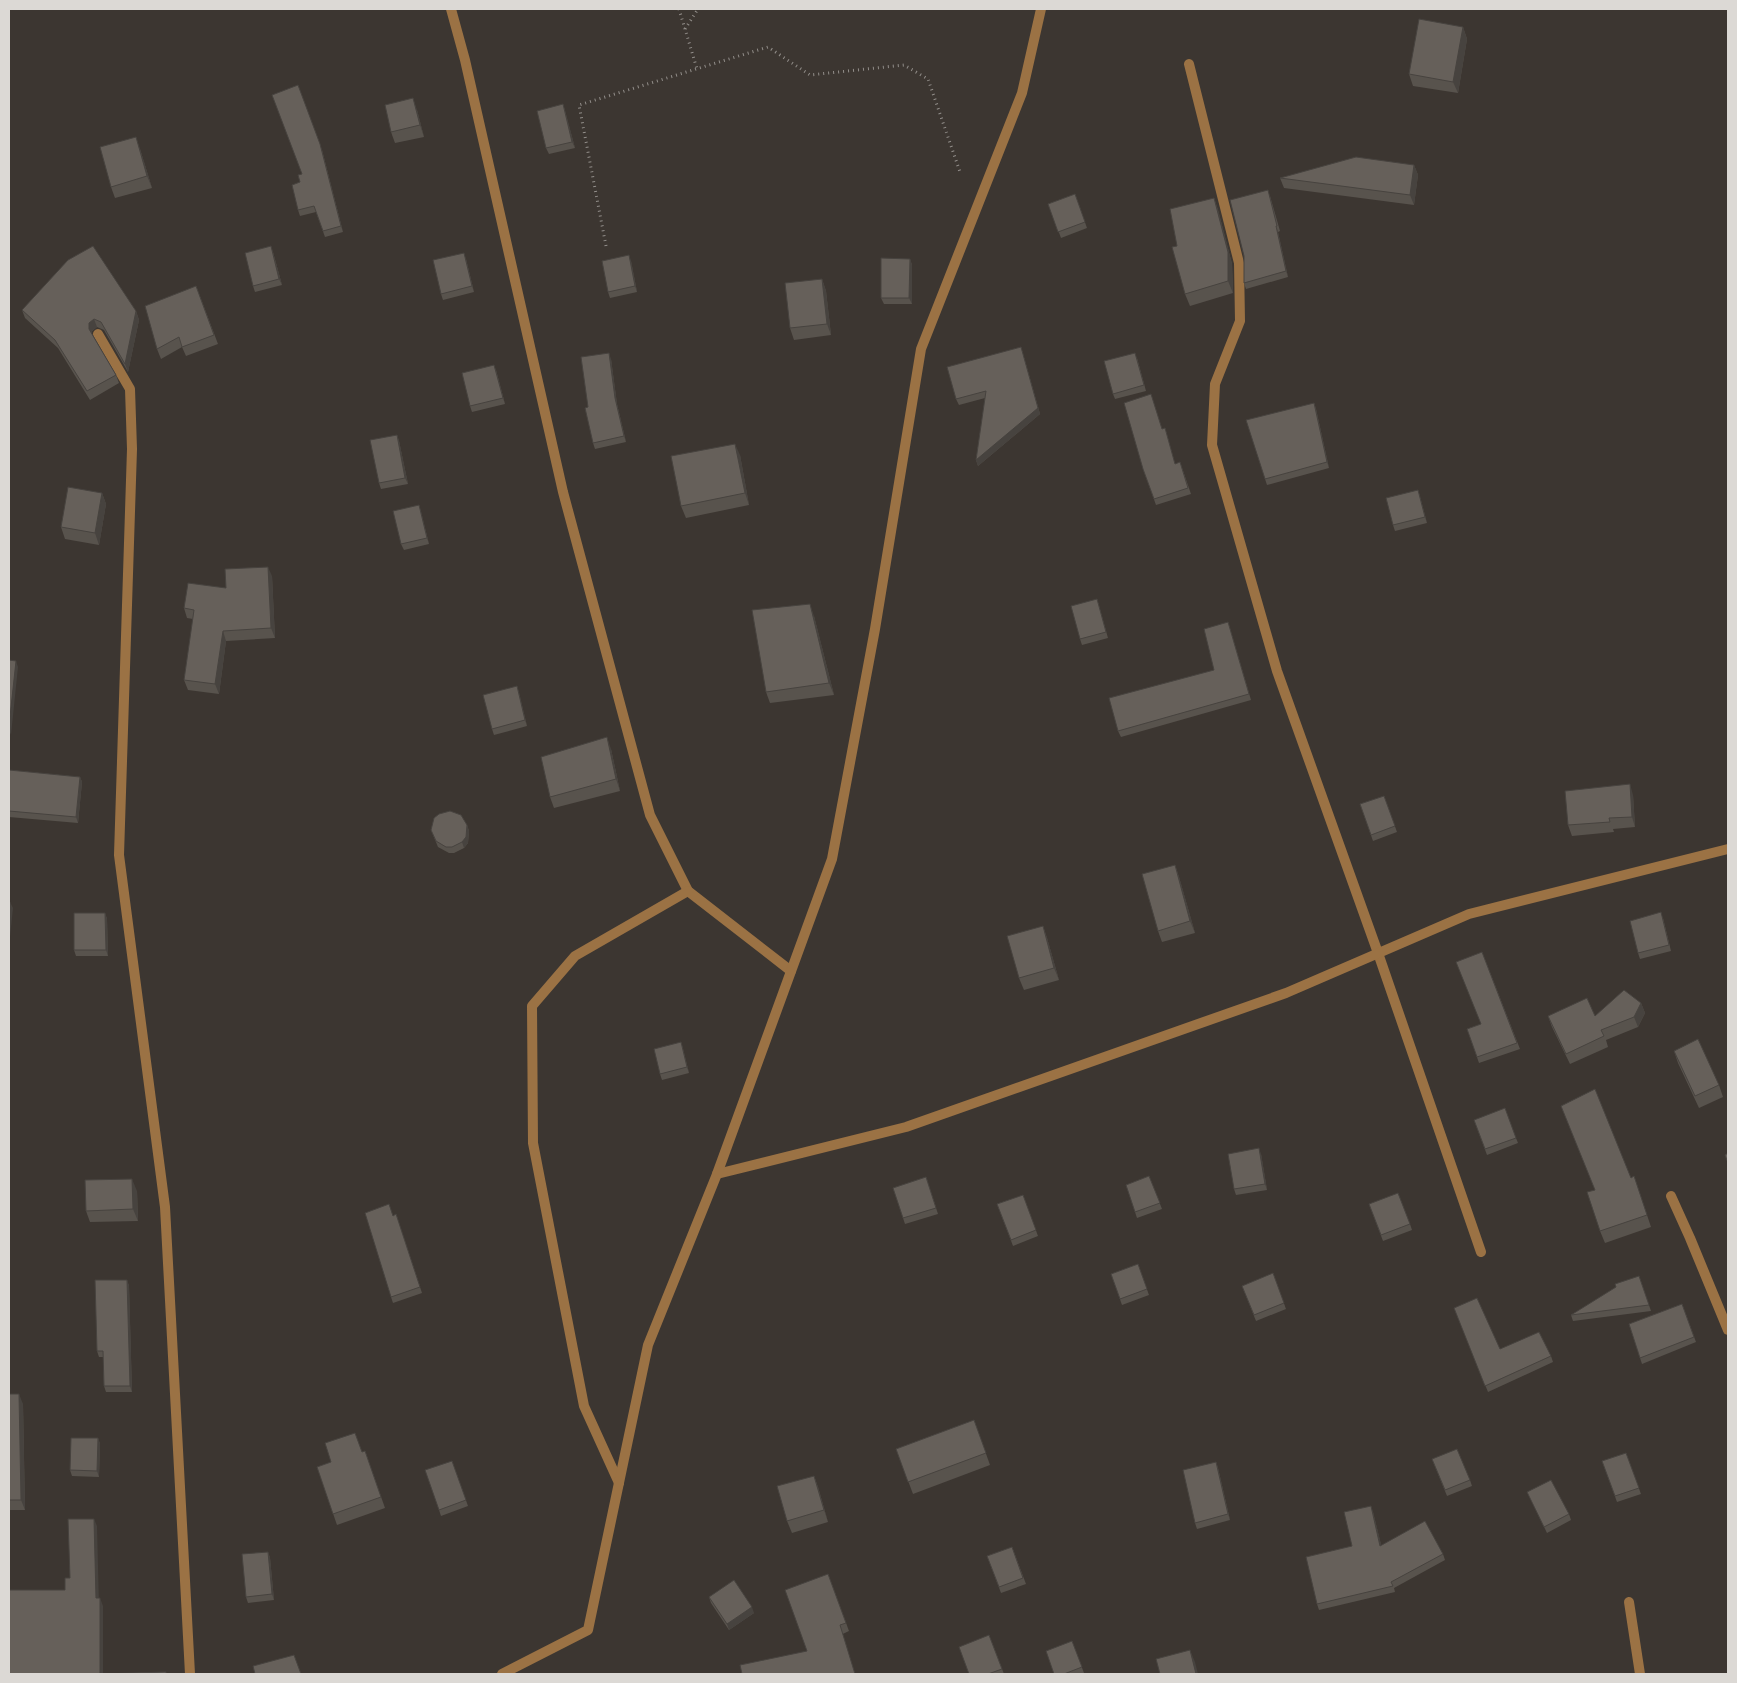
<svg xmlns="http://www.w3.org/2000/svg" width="1737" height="1683" viewBox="0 0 1737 1683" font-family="'Work Sans',sans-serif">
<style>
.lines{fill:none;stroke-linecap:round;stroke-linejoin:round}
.path{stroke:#928e8a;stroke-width:3;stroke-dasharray:1 4;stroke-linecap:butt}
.minor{stroke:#9b7244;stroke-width:10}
.wall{fill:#58534d}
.shaded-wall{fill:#47433f}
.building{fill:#66605a;stroke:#47433f}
</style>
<rect width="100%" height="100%" fill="#3c3631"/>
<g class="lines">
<g class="path">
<path d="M679,9l18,60"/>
<path d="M685,29l13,-20"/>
<path d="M606,246l-27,-141 189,-58 42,28 94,-10 24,14 32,93"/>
</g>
<g class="minor">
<path d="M451,9l14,51 98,432 87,323 38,76 103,80"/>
<path d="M1189,64l50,199 1,58 -25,63 -3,61 65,226 101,282 103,299"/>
<path d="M98,334l32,55 2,60 -13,406 46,352 25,467"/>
<path d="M717,1174l189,-47 380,-134 183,-79 259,-65"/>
<path d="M1671,1196l19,42 38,92"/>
<path d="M619,1483l-35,-77 -51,-263 -1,-137 43,-50 113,-65"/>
<path d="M1629,1602l11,72"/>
<path d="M502,1674l86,-44 60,-285 69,-171 115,-315 43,-230 46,-280 101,-256 19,-84"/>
</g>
</g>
<g class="wall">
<path d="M1463,27l4,12 -9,54 -45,-7 -4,-12z"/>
<path d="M563,104l12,44 -26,6 -3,-6z"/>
<path d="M417,110l7,27 -29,6 -4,-11z"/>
<path d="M140,149l12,39 -37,10 -4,-11z"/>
<path d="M322,150l21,82 -18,5 -9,-25 -16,4 -2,-6 2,-28 2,-8z"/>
<path d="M1414,165l4,10 -4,30 -130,-17 -4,-10z"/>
<path d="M1075,194l12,34 -26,10 -13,-34z"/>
<path d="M1270,196l10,35 -2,1 10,45 -42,12 -2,-6z"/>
<path d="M1214,198l4,12 14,54 1,29 -43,13 -5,-12 -8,-48z"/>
<path d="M273,252l9,33 -27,7 -2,-6z"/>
<path d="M466,259l8,33 -31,8 -2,-6z"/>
<path d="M910,259l2,6v39h-28l-3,-6z"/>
<path d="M631,261l6,31 -27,6 -2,-6z"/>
<path d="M822,279l4,12 5,44 -37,5 -4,-12z"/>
<path d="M196,286l22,58 -32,12 -4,-9 -21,12 -4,-10z"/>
<path d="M22,310l114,1 3,9 -11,52 -24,-42 -7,-3 -5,4v3l24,41 3,8 -29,17 -32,-52 -33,-30z"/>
<path d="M1021,347l19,67 -62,52 -2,-6 9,-62 -26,7 -3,-6z"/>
<path d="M1137,358l9,33 -31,8 -2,-5z"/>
<path d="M611,359l6,45 9,38 -31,7 -2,-6 -5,-36z"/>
<path d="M496,370l9,34 -33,8 -2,-6z"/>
<path d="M1314,403l2,6 13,59 -62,17 -2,-6z"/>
<path d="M1165,428l10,36 5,-2 11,32 -35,11 -13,-36 19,-40z"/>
<path d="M397,435l2,6 9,43 -27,5 -2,-6z"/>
<path d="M740,455l9,50 -63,13 -5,-12z"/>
<path d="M1418,490l9,33 -32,8 -2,-6z"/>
<path d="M102,493l4,11 -7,41 -34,-6 -4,-12z"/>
<path d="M419,505l10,39 -25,6 -3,-6z"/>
<path d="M272,576l3,62 -49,3 -7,53 -31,-4 -4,-10 9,-61 -6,-1 -3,-10 42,-20z"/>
<path d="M1097,599l11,39 -26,7 -2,-6z"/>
<path d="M814,616l20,79 -64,8 -4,-11z"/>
<path d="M1228,622l23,78 -130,37 -3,-6 96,-61z"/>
<path d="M517,686l10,40 -33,9 -2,-6z"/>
<path d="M611,749l9,42 -66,17 -4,-11z"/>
<path d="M9,770l71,7 2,5 -4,41 -69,-6z"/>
<path d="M1633,795l2,32 -22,2 1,3 -42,4 -4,-11z"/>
<path d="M1384,796l13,36 -24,9 -13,-37z"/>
<path d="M467,825l2,6 -1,12 -4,5 -10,5h-5l-11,-6 -7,-17z"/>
<path d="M1175,865l4,12 16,56 -33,9 -4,-11z"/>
<path d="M105,913l2,6 1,37h-32l-2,-6z"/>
<path d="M1663,918l8,33 -31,8 -2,-6z"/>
<path d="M1043,926l4,12 12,42 -35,10 -5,-12z"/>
<path d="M1482,952l38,97 -41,14 -12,-34 14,-5z"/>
<path d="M1641,1003l4,10 -7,14 -32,13 2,7 -38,17 -18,-37 -4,-11h47z"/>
<path d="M681,1042l8,31 -27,7 -2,-6z"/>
<path d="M1674,1051l45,34 4,12 -24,11 -21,-45z"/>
<path d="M1561,1106l70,72 3,-2 17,51 -46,16 -5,-12 -5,-41z"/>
<path d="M1474,1120l42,18 2,5 -31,12z"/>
<path d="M1261,1154l6,36 -31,5 -2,-6z"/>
<path d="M1149,1176l13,33 -25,9 -11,-33z"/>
<path d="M926,1177l12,37 -33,10 -12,-36z"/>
<path d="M137,1191l1,30 -48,1 -4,-11z"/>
<path d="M1023,1195l15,41 -25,10 -16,-42z"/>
<path d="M1369,1204l41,20 2,6 -29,11z"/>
<path d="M396,1214l26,79 -29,10 -2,-6 2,-81z"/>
<path d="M1138,1264l11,31 -27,10 -11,-31z"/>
<path d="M1273,1273l13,36 -30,12 -14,-35z"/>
<path d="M1639,1276l12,35 -78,10 -2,-6z"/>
<path d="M127,1280l2,6 3,106h-26l-2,-6 -1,-29h-4l-2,-6z"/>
<path d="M1682,1304l14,38 -54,22 -13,-40z"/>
<path d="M1454,1308l46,41 51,7 2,6 -65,30z"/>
<path d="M9,1394l14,10 2,106h-16z"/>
<path d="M974,1420l16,45 -77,29 -17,-45z"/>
<path d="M98,1438l2,6 -1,33 -27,-1 -2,-6z"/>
<path d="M365,1451l20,57 -48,17 -20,-58z"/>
<path d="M1626,1453l15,41 -24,8 -15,-41z"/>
<path d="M1432,1459l38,21 2,6 -25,10z"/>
<path d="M452,1461l16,45 -27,10 -2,-6z"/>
<path d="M1216,1462l2,6 12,52 -33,9 -2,-6z"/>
<path d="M814,1476l4,11 10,35 -36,11 -5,-12z"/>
<path d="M1527,1492l42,22 2,6 -24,13z"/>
<path d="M1373,1512l8,33 62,9 2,6 -51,28 1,4 -76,18 -2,-6z"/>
<path d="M1012,1547l14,37 -25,9 -14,-37z"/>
<path d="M268,1552l2,6 4,42 -26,3 -2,-6z"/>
<path d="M828,1574l21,57 -42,20z"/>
<path d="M709,1597l45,16 -25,17 -18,-27z"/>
<path d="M989,1635l15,39h-35z"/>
<path d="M1072,1641l12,32 -3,1h-27z"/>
</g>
<g class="shaded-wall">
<path d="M1463,27l4,12 -9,54 -5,-11z"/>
<path d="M413,98l4,12 7,27 -4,-12z"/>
<path d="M563,104l2,6 10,38 -3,-6z"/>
<path d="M136,137l4,12 12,39 -5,-12z"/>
<path d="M320,144l2,6 21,82 -2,-6z"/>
<path d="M1414,165l4,10 -4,30 -4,-10z"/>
<path d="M1214,198l4,12 14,54 1,29 -5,-12z"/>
<path d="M1276,226l2,6 10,45 -2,-6z"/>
<path d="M271,246l2,6 9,33 -3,-6z"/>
<path d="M464,253l2,6 8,33 -2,-6z"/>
<path d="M629,255l2,6 6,31 -2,-6z"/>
<path d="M910,259l2,6v39l-3,-6z"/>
<path d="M822,279l4,12 5,44 -4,-11z"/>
<path d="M136,311l3,9 -11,52 -3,-8z"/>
<path d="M94,319l3,8 -5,4v6l-3,-8v-6z"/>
<path d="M1021,347l19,67 -62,52 -2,-6z"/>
<path d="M609,353l2,6 6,45 9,38 -2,-6 -9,-38z"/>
<path d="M494,365l2,5 9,34 -2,-6z"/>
<path d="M1314,403l2,6 13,59 -2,-6z"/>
<path d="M397,435l2,6 9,43 -3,-6z"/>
<path d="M735,444l5,11 9,50 -4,-12z"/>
<path d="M1418,490l2,6 7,27 -2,-6z"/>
<path d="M102,493l4,11 -7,41 -4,-12z"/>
<path d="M419,505l2,6 8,33 -2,-6z"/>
<path d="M268,567l4,9 3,62 -4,-10z"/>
<path d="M810,604l4,12 20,79 -5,-12z"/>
<path d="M223,631l3,10 -7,53 -4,-10z"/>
<path d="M16,661l2,6 -7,68 -2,-5v-4z"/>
<path d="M517,686l2,6 8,34 -2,-6z"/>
<path d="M607,737l4,12 9,42 -4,-12z"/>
<path d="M80,777l2,5 -4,41 -2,-6z"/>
<path d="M1630,784l3,11 2,32 -3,-10z"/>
<path d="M467,825l2,6 -1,12 -4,5 -2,-6z"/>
<path d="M1175,865l4,12 16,56 -5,-12z"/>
<path d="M10,902l3,6 -3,29 -1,-4v-10z"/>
<path d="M105,913l2,6 1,37 -2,-6z"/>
<path d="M1043,926l4,12 12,42 -5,-12z"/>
<path d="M1641,1003l4,10 -7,14 -4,-10z"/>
<path d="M681,1042l2,6 6,25 -2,-6z"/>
<path d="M1259,1148l2,6 6,36 -2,-6z"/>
<path d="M132,1179l5,12 1,30 -5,-12z"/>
<path d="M127,1280l2,6 3,106 -2,-6z"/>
<path d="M19,1394l4,10 2,106 -4,-10z"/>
<path d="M98,1438l2,6 -1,33 -2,-6z"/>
<path d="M1216,1462l2,6 12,52 -2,-6z"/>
<path d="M814,1476l4,11 10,35 -4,-12z"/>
<path d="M1371,1506l2,6 10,40 -3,-6z"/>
<path d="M94,1519l3,7 2,80 -3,-8z"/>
<path d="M268,1552l2,6 4,42 -2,-6z"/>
<path d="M100,1598l3,8v68h-3z"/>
<path d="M752,1607l2,6 -25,17 -2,-6z"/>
<path d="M1190,1650l5,12 3,12h-2z"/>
</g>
<g class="building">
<path d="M1419,19l44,8 -10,55 -44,-8z"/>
<path d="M298,85l22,59 21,82 -18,5 -9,-25 -16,4 -6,-25 8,-3 -2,-7 4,-1 -30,-79z"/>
<path d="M413,98l7,27 -29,7 -6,-27z"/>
<path d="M563,104l9,38 -26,6 -9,-37z"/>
<path d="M136,137l11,39 -36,11 -11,-40z"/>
<path d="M1356,157l58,8 -4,30 -130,-17z"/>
<path d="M1268,190l9,36h-1l10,45 -42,12v-27l-14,-56z"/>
<path d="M1075,194l10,28 -27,10 -10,-28z"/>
<path d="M1214,198l14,54v29l-43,13 -13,-47 5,-1 -7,-37z"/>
<path d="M93,246l43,65 -11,53 -24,-42 -7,-3 -5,4v6l27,46 -29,16 -32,-51 -33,-30 46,-50z"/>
<path d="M271,246l8,33 -26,7 -8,-33z"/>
<path d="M464,253l8,33 -31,8 -8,-34z"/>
<path d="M629,255l6,31 -27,6 -6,-31z"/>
<path d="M881,258l29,1 -1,39h-28z"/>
<path d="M822,279l5,45 -37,4 -5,-45z"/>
<path d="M196,286l18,49 -32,12 -3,-10 -22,12 -12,-43z"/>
<path d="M1021,347l17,61 -62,52 10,-69 -30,8 -9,-32z"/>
<path d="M609,353l6,45 9,38 -31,7 -8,-35 3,-1 -7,-50z"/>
<path d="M1135,353l9,32 -31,9 -9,-33z"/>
<path d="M494,365l9,33 -33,8 -8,-33z"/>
<path d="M1151,394l11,35 3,-1 10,36 5,-2 8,26 -34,11 -11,-30 -19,-66z"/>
<path d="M1314,403l13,59 -62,17 -19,-59z"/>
<path d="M397,435l8,43 -26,5 -9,-43z"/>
<path d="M735,444l10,49 -64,13 -10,-50z"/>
<path d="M68,487l34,6 -7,40 -34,-6z"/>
<path d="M1418,490l7,27 -32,8 -7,-27z"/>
<path d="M419,505l8,33 -26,6 -8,-33z"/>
<path d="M268,567l3,61 -48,3 -8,53 -31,-4 10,-70 -10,-2 4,-25 38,5 -1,-19z"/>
<path d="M1097,599l9,33 -26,7 -9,-33z"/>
<path d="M810,604l19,79 -63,9 -14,-82z"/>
<path d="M1228,622l21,72 -131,37 -9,-33 105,-28 -10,-41z"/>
<path d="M9,660l7,1 -7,65z"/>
<path d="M517,686l8,34 -33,9 -9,-34z"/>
<path d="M607,737l9,42 -66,18 -9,-40z"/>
<path d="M9,770l71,7 -4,40 -67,-6z"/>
<path d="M1630,784l2,33 -23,1 1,4 -42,3 -3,-34z"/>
<path d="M1384,796l11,30 -24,9 -11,-31z"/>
<path d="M450,811l11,4 6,10 -1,12 -4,5 -10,5h-6l-10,-6 -5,-11 3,-12 5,-4z"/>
<path d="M1175,865l15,56 -32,10 -16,-57z"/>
<path d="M9,902h1l-1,21z"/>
<path d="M1661,912l8,33 -31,8 -8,-32z"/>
<path d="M74,913h31l1,37h-32z"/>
<path d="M1043,926l11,42 -35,10 -12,-42z"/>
<path d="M1482,952l35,91 -40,14 -10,-28 14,-5 -25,-62z"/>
<path d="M1624,990l17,13 -7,14 -33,13 3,6 -38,18 -18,-38 39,-18 8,18z"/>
<path d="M1698,1039l21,46 -24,11 -21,-45z"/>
<path d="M681,1042l6,25 -27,7 -6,-25z"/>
<path d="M1595,1089l36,89 3,-2 13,39 -47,16 -13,-39 8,-2 -34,-84z"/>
<path d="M1505,1108l11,30 -31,11 -11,-29z"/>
<path d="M1259,1148l6,36 -31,5 -6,-35z"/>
<path d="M1728,1153v10l-3,-8z"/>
<path d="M1149,1176l11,27 -25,9 -9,-27z"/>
<path d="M926,1177l10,31 -33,10 -10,-30z"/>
<path d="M132,1179l1,30 -47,2 -1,-31z"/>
<path d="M1398,1193l12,31 -29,11 -12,-31z"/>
<path d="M1023,1195l13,35 -25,10 -14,-36z"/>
<path d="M389,1204l4,12 3,-2 24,73 -29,10 -26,-84z"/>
<path d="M1138,1264l9,25 -27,10 -9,-25z"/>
<path d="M1273,1273l11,30 -30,12 -12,-29z"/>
<path d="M1639,1276l10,29 -78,10 45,-28 -1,-3z"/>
<path d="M95,1280h32l3,106h-26l-1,-35h-6z"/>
<path d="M1477,1298l23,51 39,-17 12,24 -66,30 -31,-78z"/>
<path d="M1682,1304l12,33 -54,21 -11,-34z"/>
<path d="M9,1394h10l2,106h-12z"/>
<path d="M974,1420l12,33 -78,29 -12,-33z"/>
<path d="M355,1433l7,19 3,-1 16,46 -48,17 -16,-47 14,-5 -6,-19z"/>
<path d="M71,1438h27l-1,33 -27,-1z"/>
<path d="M1457,1449l13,31 -25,10 -13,-31z"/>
<path d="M1626,1453l13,35 -24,8 -13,-35z"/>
<path d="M452,1461l14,39 -27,10 -14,-40z"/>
<path d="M1216,1462l12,52 -33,9 -12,-53z"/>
<path d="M814,1476l10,34 -37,11 -10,-35z"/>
<path d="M1551,1480l18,34 -25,13 -17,-35z"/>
<path d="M1371,1506l9,40 45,-25 18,33 -52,28 2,4 -76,18 -11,-47 46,-11 -8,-34z"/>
<path d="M68,1519h26l2,79h4v76l66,-2v2h-157v-84h56v-12h5z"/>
<path d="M1012,1547l11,31 -24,9 -12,-31z"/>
<path d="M268,1552l4,42 -26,3 -4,-43z"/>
<path d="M828,1574l18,49 -6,2 15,49h-113l-2,-9 67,-14 -22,-61z"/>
<path d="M734,1580l18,27 -25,17 -18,-27z"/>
<path d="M989,1635l13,34 -14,5h-19l-10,-27z"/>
<path d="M1072,1641l10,26 -18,7h-10l-8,-23z"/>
<path d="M1190,1650l6,24h-36l-4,-15z"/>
<path d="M294,1655l7,19h-46l-2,-8z"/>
</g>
<rect width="1737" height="1683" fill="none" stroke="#dcd9d5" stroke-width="20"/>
</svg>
